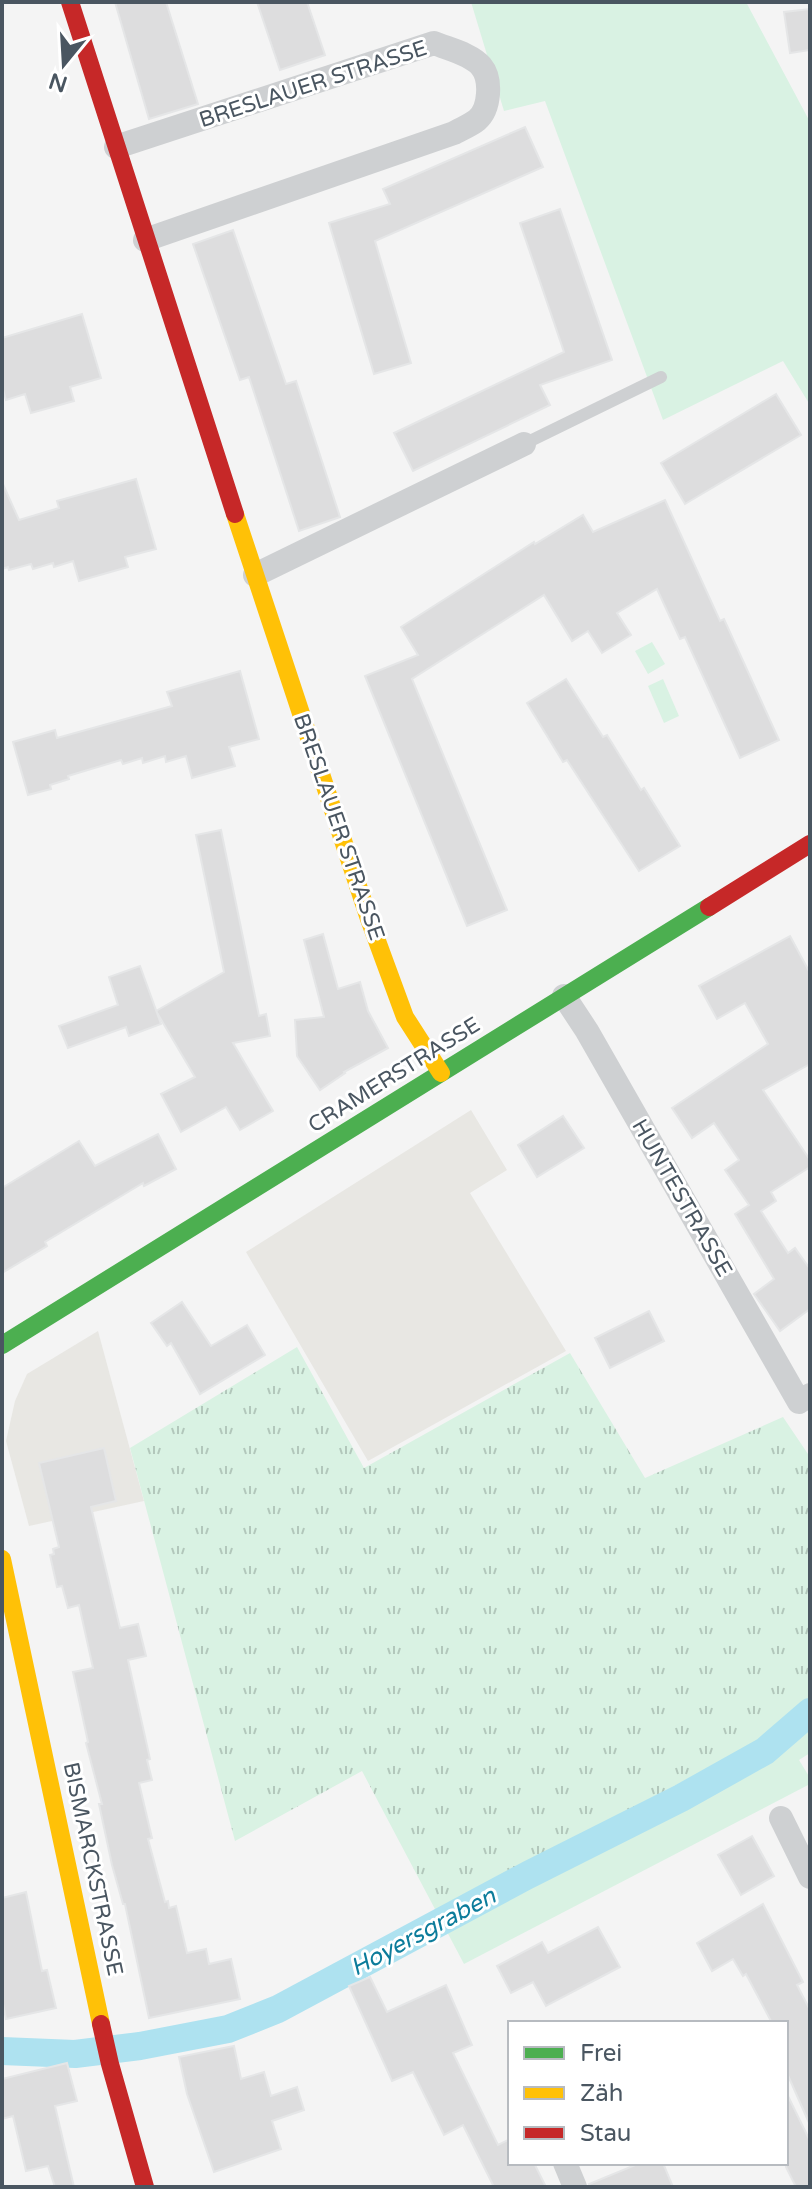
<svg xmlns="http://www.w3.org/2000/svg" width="812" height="2189" viewBox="0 0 812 2189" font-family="'Varela Round',sans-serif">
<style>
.commercial{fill:#e8e7e3}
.grass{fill:url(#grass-tufts)}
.park{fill:#d9f2e3}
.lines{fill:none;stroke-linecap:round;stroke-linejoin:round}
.canal{stroke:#aee2f0;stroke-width:28}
.building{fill:#ddddde;stroke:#e5e6e7;stroke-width:2}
.lane{stroke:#ced0d2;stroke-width:12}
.street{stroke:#ced0d2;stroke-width:24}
.fast{stroke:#4caf50;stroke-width:18}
.slow{stroke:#ffc107;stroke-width:18}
.jam{stroke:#c62828;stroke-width:18}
.labels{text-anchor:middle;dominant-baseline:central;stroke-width:6;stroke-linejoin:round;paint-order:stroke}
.street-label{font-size:22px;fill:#4a5661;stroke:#fff}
.water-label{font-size:24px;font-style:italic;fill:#0c7c9b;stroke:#fff}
</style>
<defs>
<pattern id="grass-tufts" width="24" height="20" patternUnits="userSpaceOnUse" patternTransform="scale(2)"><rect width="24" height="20" fill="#d9f2e3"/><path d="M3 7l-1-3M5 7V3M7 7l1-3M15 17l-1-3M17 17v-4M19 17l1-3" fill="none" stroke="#b2c7bb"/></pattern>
</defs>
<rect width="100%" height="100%" fill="#f4f4f4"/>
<g class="commercial">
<path d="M471,1110l36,60 -37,23 96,158 -198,110 -122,-209z"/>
<path d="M98,1331l46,170 -115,25 -23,-85 9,-40 12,-27z"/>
</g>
<path class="grass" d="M297,1347l67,121 206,-115 75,125 138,-61 27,40v240l-58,48 -316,166 -74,-140 -127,70 -105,-393z"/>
<g class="park">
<path d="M471,2h275l64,120v283l-27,-44 -120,59 -118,-319 -41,10z"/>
<path d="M652,642l13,22 -17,10 -13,-23z"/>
<path d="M663,679l16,37 -15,7 -16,-37z"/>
<path d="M810,1697v56l-11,7 11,18v6l-346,180 -28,-53 316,-166z"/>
</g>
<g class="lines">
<path class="canal" d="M2,2051l73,3 65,-8 88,-17 50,-20 250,-134 153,-77 84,-47 45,-39"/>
</g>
<g class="building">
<path d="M115,2h51l32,102 -49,15z"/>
<path d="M257,2h50l18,53 -45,15z"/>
<path d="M810,9v41l-20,3 -6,-41z"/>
<path d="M525,127l18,40 -168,74 36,122 -37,11 -45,-151 61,-19 -7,-15z"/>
<path d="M560,209l52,151 -72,25 10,20 -137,66 -19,-38 170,-81 -44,-129z"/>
<path d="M233,230l53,154 10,-3 44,136 -41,14 -50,-154 -9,3 -47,-136z"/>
<path d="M82,314l19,64 -31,9 4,14 -43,12 -6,-19 -19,6 -4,-14v-48z"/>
<path d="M776,394l25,41 -116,69 -24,-41z"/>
<path d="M136,479l20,70 -31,8 3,10 -49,14 -6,-20 -19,6 -1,-4 -20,6 -2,-5 -22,6 -1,-3 -6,2v-87l17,38 40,-12 -2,-7z"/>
<path d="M665,500l55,121 4,-2 55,121 -39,18 -55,-121 -5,2 -23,-50 -40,24 14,22 -29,18 -14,-22 -16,10 -28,-46 -132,84 95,231 -40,16 -102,-250 53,-21 -17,-28 133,-85 1,2 48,-29 10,17z"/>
<path d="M240,671l19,68 -30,8 6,19 -43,12 -6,-22 -20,6 -1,-6 -22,7 -1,-5 -19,6 -2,-4 -53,16 1,3 -19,6 1,4 -23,6 -15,-53 42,-12 2,8 115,-32 -5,-14z"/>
<path d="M566,679l37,58 4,-2 34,55 3,-2 36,58 -41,25 -72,-111 -4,2 -36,-59z"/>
<path d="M221,830l38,186 7,-2 4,22 -37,7 40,68 -33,19 -14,-23 -45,25 -20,-38 34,-17 -39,-66 68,-39 -28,-137z"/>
<path d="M323,934l15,55 22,-7 8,29 20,37 -44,24 1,1 -25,17 -23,-34 -2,-36 29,-3 -20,-77z"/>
<path d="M790,936l20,37v91l-47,26 47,70v7l-39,25 5,9 -15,10 27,42 7,-5 15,21v40l-30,22 -26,-37 20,-15 -39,-65 14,-9 -24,-35 14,-10 -25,-37 -22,15 -20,-30 96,-64 -23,-41 -28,16 -18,-33z"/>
<path d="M140,966l21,58 -32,12 -3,-9 -58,21 -9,-22 59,-21 -9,-28z"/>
<path d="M563,1116l21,32 -47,29 -19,-32z"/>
<path d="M158,1134l18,35 -32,17 -1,-3 -98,59 2,4 -45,27v-85l77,-47 16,25z"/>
<path d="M182,1302l29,44 36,-21 18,30 -65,39 -29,-51 -4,3 -16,-23z"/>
<path d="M649,1311l15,30 -54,27 -15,-30z"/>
<path d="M104,1448l12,53 -25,6 29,121 18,-4 8,32 -18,4 22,99 -3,1 5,20 -13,3 13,55 -4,1 17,63 3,-1 1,7 7,-2 11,47 19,-4 3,15 22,-5 9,40 -91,19 -24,-114h-2l-11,-39 -13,-61h3l-16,-61 2,-1 -15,-70 20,-4 -14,-63 -11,3 -6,-22 -5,1 -7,-32 4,-1 -1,-5 6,-2 -20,-84z"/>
<path d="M752,1836l22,40 -33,19 -23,-40z"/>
<path d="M26,1892l16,79 5,-1 9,38 -50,11 -4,-20v-101z"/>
<path d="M763,1904l40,78 -6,3 13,25v115l-24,-54v-48h-14l-26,-49 -3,2 -10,-17 -21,12 -15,-28z"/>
<path d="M598,1927l22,40 -74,39 -13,-24 -22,11 -14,-27 45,-24 6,11z"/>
<path d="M370,1977l17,35 59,-27 26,60 -19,8 45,92 12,-6v24h24l12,24h-52l-31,-62 -19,10 -31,-63 -21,9 -43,-95z"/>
<path d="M234,2046l7,33 23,-7 7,24 26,-9 7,23 -32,11 9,28 -67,23 -27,-78 -8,-37z"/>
<path d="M67,2063l10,38 -22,5 19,81h-19l-7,-21 -22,5 -13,-55 -11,3v-40z"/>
<path d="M786,2092l24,49v46h-14l-10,-20z"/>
<path d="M640,2163h23l10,24h-83l-1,-3z"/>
</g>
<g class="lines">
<path class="lane" d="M524,444l137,-67"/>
<g class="street">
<path d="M116,147l318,-104c14,6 37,11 47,23 11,13 9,43 -4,54 -6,5 -16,9 -23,13l-309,107"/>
<path d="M255,575l269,-131"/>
<path d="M564,996l23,35 212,371 11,-7"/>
<path d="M781,1818l29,59"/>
<path d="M565,2163l10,24"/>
</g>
<path class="fast" d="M2,1345l707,-438"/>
<g class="slow">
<path d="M235,514l134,405 36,98 36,56"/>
<path d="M2,1559l99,465"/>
</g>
<g class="jam">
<path d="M70,2l165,512"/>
<path d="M709,907l101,-63"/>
<path d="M101,2024l9,40 35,123"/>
</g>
</g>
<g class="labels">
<g class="street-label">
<text transform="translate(313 84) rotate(-18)">BRESLAUER STRASSE</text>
<text transform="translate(339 827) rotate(71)">BRESLAUER STRASSE</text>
<text transform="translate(394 1075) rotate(-32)">CRAMERSTRASSE</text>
<text transform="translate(682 1198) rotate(60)">HUNTESTRASSE</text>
<text transform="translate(93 1869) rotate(78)">BISMARCKSTRASSE</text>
</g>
<g class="water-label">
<text transform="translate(423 1932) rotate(-28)">Hoyersgraben</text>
</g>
</g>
<rect width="812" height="2189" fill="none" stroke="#4a5661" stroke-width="8"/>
<rect x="508" y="2021" width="280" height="144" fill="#ffffff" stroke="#b7bbc0" stroke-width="2"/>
<rect x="524" y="2047" width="40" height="12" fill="#4caf50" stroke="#b7bbc0" stroke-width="2"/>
<text x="580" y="2061" font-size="24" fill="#4a5661">Frei</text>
<rect x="524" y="2087" width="40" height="12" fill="#ffc107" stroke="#b7bbc0" stroke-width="2"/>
<text x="580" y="2101" font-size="24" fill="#4a5661">Zäh</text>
<rect x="524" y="2127" width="40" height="12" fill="#c62828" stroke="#b7bbc0" stroke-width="2"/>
<text x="580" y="2141" font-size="24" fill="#4a5661">Stau</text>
<g transform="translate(64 64) rotate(198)" stroke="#ffffff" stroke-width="6" paint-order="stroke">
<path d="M0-6L14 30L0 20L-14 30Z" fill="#4a5661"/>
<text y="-12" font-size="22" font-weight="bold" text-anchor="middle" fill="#4a5661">N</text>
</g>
</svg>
